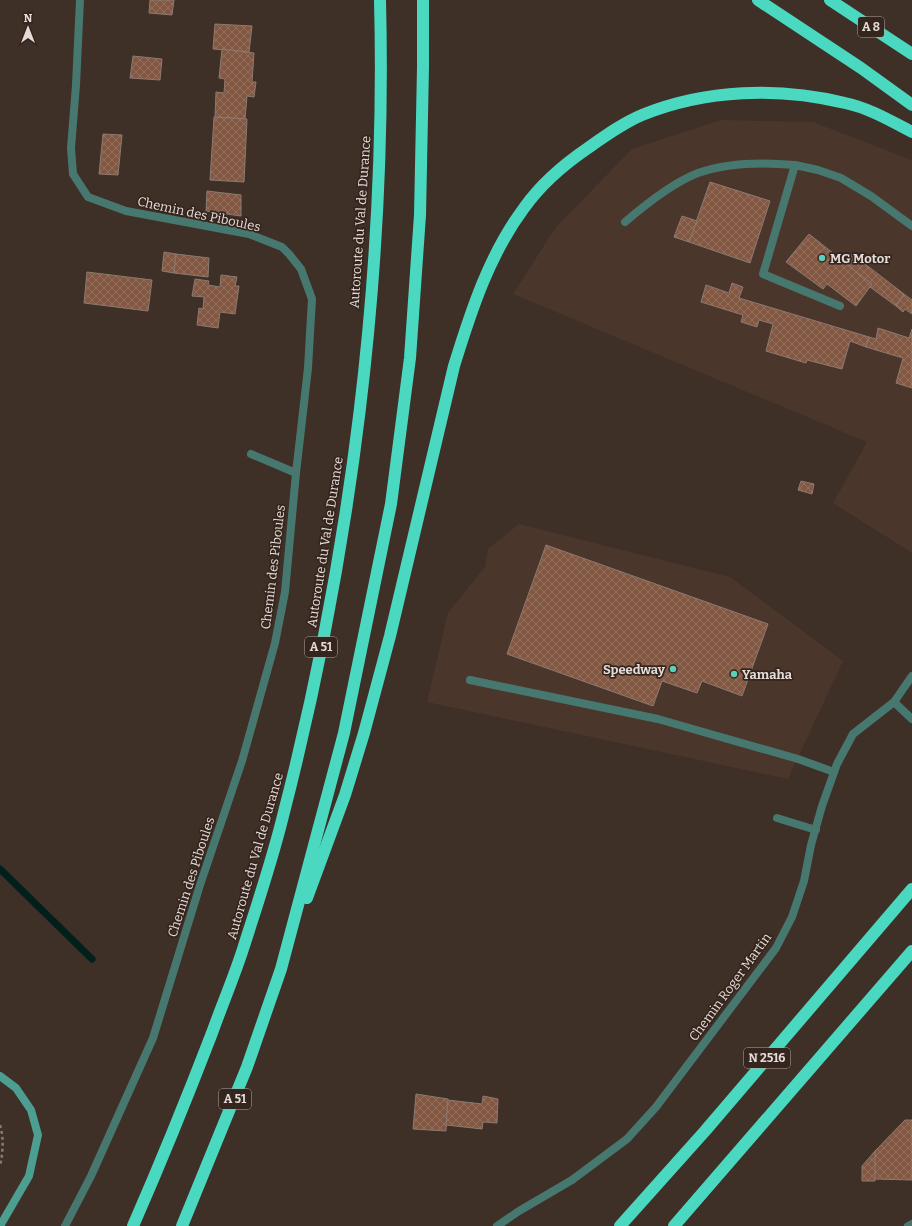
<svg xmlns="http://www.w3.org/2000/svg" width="912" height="1226" viewBox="0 0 912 1226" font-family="Bitter,serif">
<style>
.built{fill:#4b362c}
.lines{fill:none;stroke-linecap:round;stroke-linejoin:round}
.stream{stroke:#01201b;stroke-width:7}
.building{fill:url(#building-cross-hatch);stroke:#8c7a71}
.path{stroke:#887b74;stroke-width:2.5;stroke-dasharray:3 3;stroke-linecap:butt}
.lane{stroke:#47786f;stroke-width:8}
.street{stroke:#47786f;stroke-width:8}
.secondary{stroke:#4c9f90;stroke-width:8}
.highway{stroke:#4ad8c1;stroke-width:12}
.poi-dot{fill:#5cceba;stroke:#34251e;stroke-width:1.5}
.labels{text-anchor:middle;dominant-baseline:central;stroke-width:3.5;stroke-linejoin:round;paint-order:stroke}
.shield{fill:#34251e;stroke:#b1a5a0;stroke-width:1}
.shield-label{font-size:12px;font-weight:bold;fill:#e6dcd7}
.street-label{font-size:13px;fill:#e6dcd7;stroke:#34251e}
.poi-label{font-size:13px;font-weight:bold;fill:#e6dcd7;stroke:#34251e;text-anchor:start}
</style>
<defs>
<pattern id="building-cross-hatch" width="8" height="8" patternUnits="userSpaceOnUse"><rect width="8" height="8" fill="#825843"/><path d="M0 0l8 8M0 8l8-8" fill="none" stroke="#946f5d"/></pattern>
</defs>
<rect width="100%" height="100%" fill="#3e2f27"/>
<g class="built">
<path d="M721,120l92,2 96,37 3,2v392l-79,-50 34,-61 -354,-148 43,-67 76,-78z"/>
<path d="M519,524l211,53 113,84 -55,118 -361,-77 21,-89 37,-46 3,-18z"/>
</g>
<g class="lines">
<path class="stream" d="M0,869l92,90"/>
</g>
<g class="building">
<path d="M150,0h24l-2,15 -23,-2z"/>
<path d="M215,24l37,2 -3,26 -36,-3z"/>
<path d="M222,49l32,4 -2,29h4l-2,15 -7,-1 -2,23 -30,-2 1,-25 8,1 1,-14 -6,-1z"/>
<path d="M133,56l29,3 -2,21 -30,-2z"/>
<path d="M214,117l33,2 -3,63 -34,-2z"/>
<path d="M103,134l19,1 -4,40 -19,-1z"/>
<path d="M710,182l60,19 -20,62 -61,-21z"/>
<path d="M207,191l34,4v21l-35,-5z"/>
<path d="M682,216l15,5 -8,21 -15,-5z"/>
<path d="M809,234l63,50 -16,22 -29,-22 -4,5 -37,-27z"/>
<path d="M164,252l12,2 -2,19 -12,-2z"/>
<path d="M176,254l33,4 -1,19 -34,-4z"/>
<path d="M852,254l52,40 -8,12 -26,-19 2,-3 -27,-21z"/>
<path d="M87,272l65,8 -4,31 -64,-8z"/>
<path d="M221,275l16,2 -2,9h4l-4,28 -15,-2 -2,16 -21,-3 2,-17 4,1 1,-12 -12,-1 3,-17 14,2 -1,4 12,2z"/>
<path d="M732,283l11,4 -4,11 130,39 -3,10 -16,-6 -8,28 -35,-9 -1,3 -40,-12 7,-27 -14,-4 -2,7 -16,-5 2,-7 -42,-13 5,-17 23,8z"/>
<path d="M904,294l8,6v14l-7,-5 -2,3 -7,-6z"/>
<path d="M878,328l31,10 3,-9v59l-16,-5 7,-25 -37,-11 3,-10 7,2z"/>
<path d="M801,481l13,3 -2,10 -14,-4z"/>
<path d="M546,545l222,79 -26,72 -40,-15 -5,12 -35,-12 -9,25 -146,-52z"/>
<path d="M416,1094l32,5 -2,32 -33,-2z"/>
<path d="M483,1096l15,3 -1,24 -14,-1 -1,7 -36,-4 2,-25 34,4z"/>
<path d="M905,1120h7v60l-38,-1 1,-28z"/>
<path d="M875,1151v30h-13v-15z"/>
</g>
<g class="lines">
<path class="path" d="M0,1125c4,14 3,27 0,41"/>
<g class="lane">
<path d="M76,85l4,-85"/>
<path d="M251,454l45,19"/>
<path d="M470,680l188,39 140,40 36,13"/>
<path d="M777,818l39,12"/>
<path d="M908,1226l4,-2"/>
</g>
<g class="street">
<path d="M625,222c21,-18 47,-39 73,-49 31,-11 64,-11 97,-8"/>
<path d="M840,306l-77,-32 32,-109 23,5 23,8 30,18 41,30"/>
<path d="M894,702l18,17"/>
<path d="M65,1226l26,-50 62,-138 47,-153 42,-124 33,-118 10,-51 11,-119 12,-105 4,-69 -11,-30 -12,-15 -7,-7 -33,-13 -123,-23 -38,-14 -15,-23 -2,-26 5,-63"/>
<path d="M497,1226l22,-15 53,-31 55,-41 29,-32 120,-159 16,-31 12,-36 7,-36 11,-39 15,-42 16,-30 41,-32 18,-26"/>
</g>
<path class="secondary" d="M0,1076l16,12 15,22 7,25 -9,41 -29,50"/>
<g class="highway">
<path d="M758,0l103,68 51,37"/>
<path d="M830,0l82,54"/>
<path d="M307,898l38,-103 19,-62 26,-97 64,-270c17,-55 35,-111 70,-158 17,-24 39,-43 64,-60 17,-12 35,-25 54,-33 64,-26 136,-28 203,-12 24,5 46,18 67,29"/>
<path d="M133,1226c28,-64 54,-128 79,-193 10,-28 22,-56 31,-84 14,-44 29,-88 40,-133 68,-263 104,-544 97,-816"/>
<path d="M182,1226l65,-159 34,-98 63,-236 47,-229 19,-146 10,-143 3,-148v-67"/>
<path d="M620,1226l85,-95 207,-242"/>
<path d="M674,1226l238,-275"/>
</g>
</g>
<g class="poi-dot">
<circle cx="822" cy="258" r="4"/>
<circle cx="673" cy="669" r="4"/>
<circle cx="734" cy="674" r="4"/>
</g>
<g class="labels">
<g class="shield">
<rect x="858" y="17" width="26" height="20" rx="3"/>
<rect x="305" y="637" width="32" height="20" rx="3"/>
<rect x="744" y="1048" width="46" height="20" rx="3"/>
<rect x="219" y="1089" width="32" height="20" rx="3"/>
</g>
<g class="shield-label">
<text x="871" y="27">A 8</text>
<text x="321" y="647">A 51</text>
<text x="767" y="1058">N 2516</text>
<text x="235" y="1099">A 51</text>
</g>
<g class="street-label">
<text transform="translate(199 214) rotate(12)">Chemin des Piboules</text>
<text transform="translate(360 222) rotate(-86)">Autoroute du Val de Durance</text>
<text transform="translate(325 542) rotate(-81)">Autoroute du Val de Durance</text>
<text transform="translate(273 567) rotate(-83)">Chemin des Piboules</text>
<text transform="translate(255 856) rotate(-74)">Autoroute du Val de Durance</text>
<text transform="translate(191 877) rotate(-72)">Chemin des Piboules</text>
<text transform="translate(730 987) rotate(-54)">Chemin Roger Martin</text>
</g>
<g class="poi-label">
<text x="830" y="258">MG Motor</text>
<text x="665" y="669" text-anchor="end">Speedway</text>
<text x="742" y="674">Yamaha</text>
</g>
</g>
<g transform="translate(28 28)" stroke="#34251e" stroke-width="3" paint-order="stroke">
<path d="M0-3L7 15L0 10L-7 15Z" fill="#e6dcd7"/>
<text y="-6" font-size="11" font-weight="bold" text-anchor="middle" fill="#e6dcd7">N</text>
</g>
</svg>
